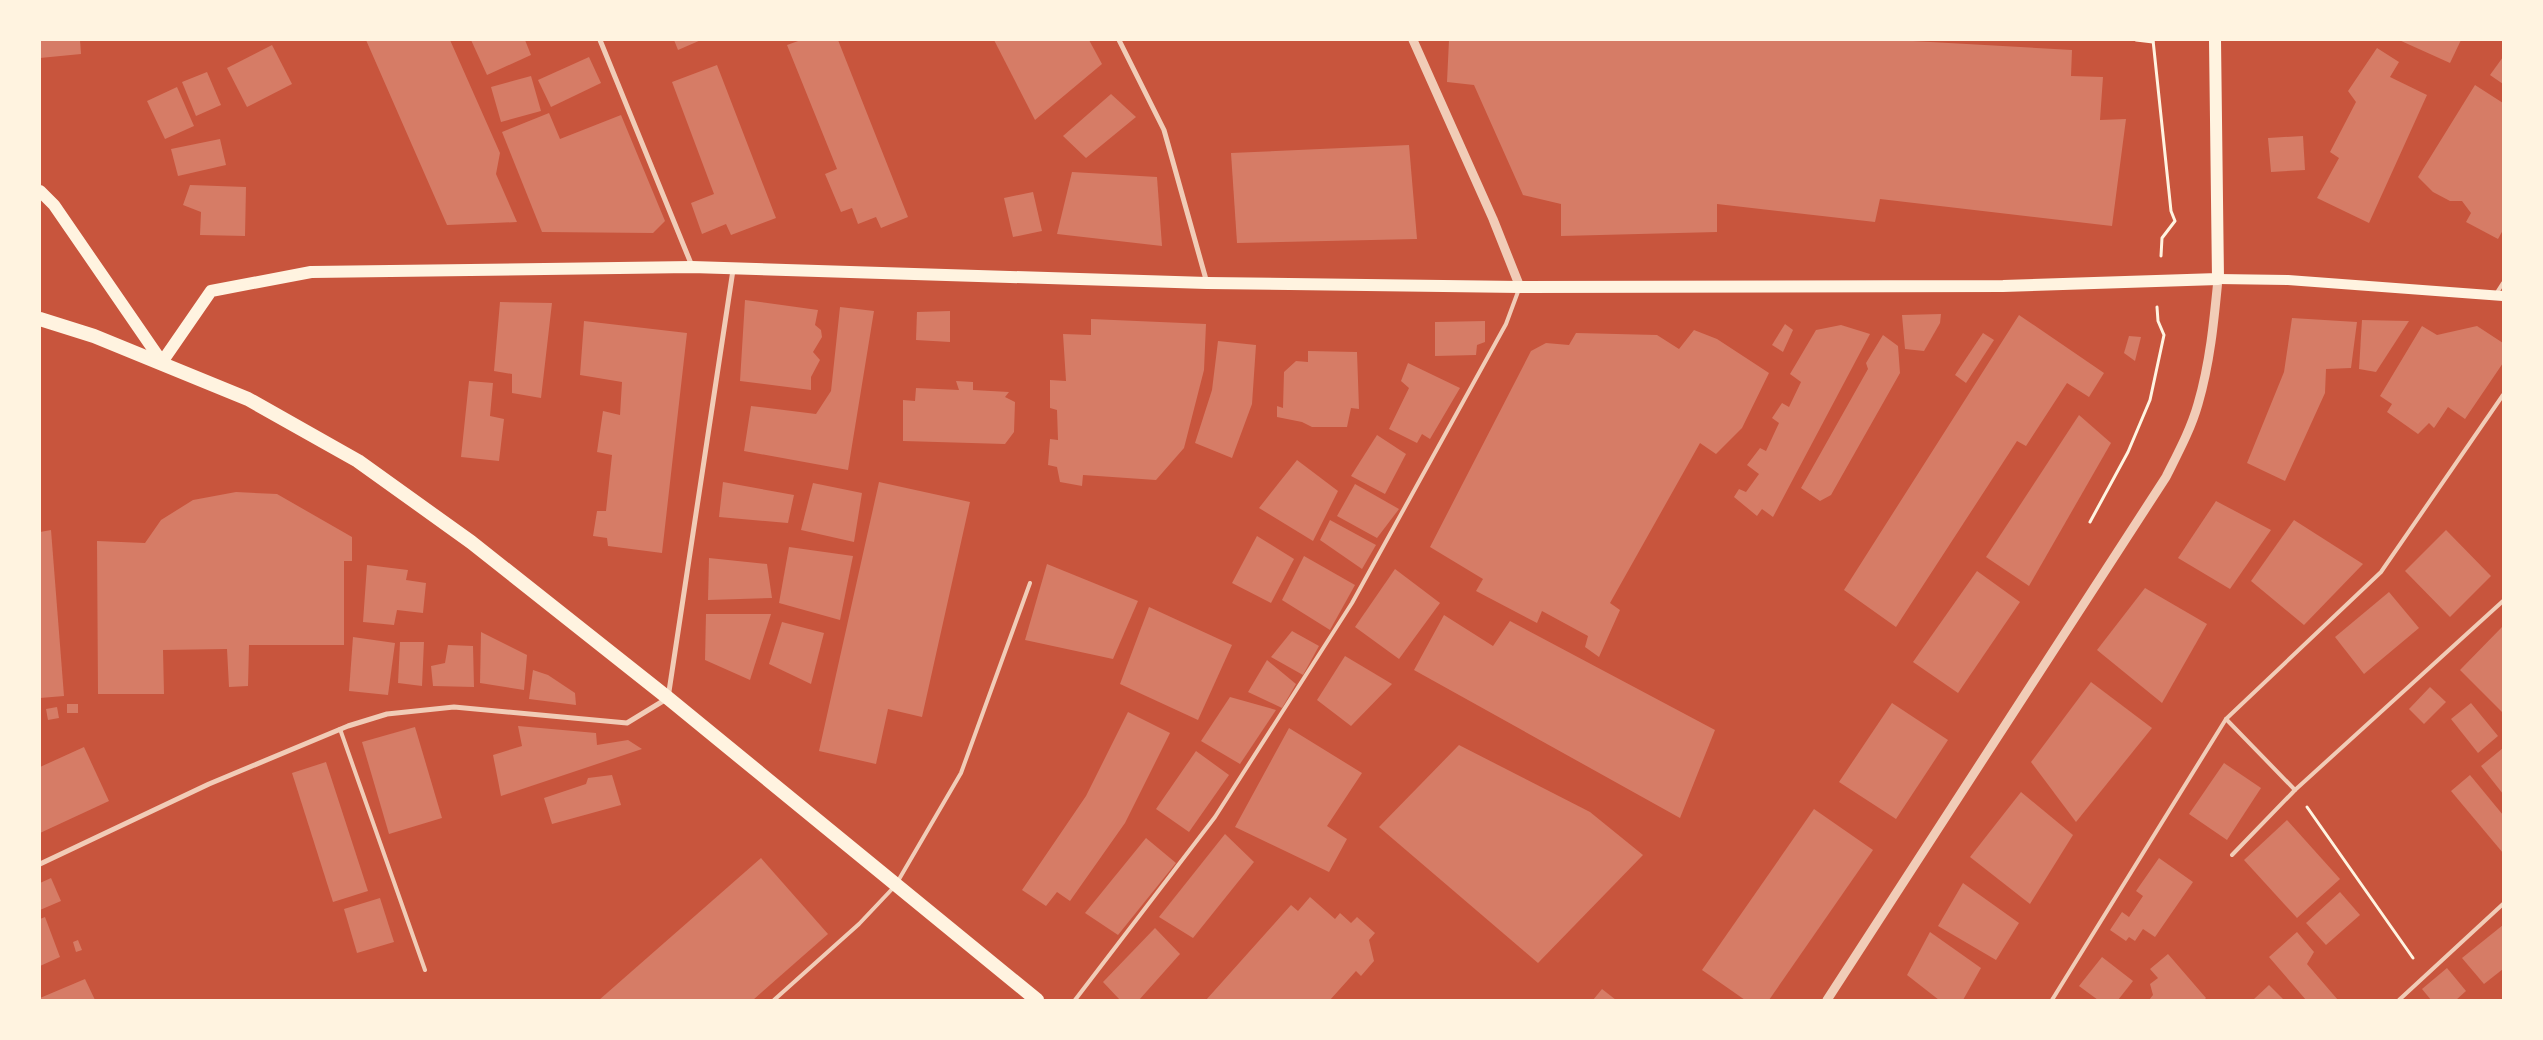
<svg xmlns="http://www.w3.org/2000/svg" width="2543" height="1040" viewBox="0 0 2543 1040" font-family="'Open Sans',sans-serif">
<style>
.building{fill:#d67c66}
.lines{fill:none;stroke-linecap:round;stroke-linejoin:round}
.path{stroke:#fff3e0;stroke-width:3}
.service{stroke:#f1ccb7;stroke-width:4}
.minor{stroke:#f1ccb7;stroke-width:5}
.tertiary{stroke:#f1ccb7;stroke-width:9}
.secondary{stroke:#fff3e0;stroke-width:10}
.primary{stroke:#fff3e0;stroke-width:12}
.trunk{stroke:#fff3e0;stroke-width:14}
</style>
<rect width="100%" height="100%" fill="#c8553d"/>
<g class="building">
<path d="M40,40h40l1,14 -41,4z"/>
<path d="M366,40h84l50,113 -4,21 21,48 -70,3z"/>
<path d="M471,40h54l6,15 -44,20z"/>
<path d="M674,40h27l-23,10z"/>
<path d="M801,40h37l70,177 -27,11 -5,-11 -18,7 -6,-16 -11,4 -16,-38 12,-5 -50,-124z"/>
<path d="M994,40h95l13,24 -67,56z"/>
<path d="M1449,40h446l177,10 -1,26 32,1 -3,43 26,-1 -14,107 -232,-27 -5,23 -158,-18v28l-156,4v-32l-38,-9 -49,-110 -27,-3z"/>
<path d="M2399,40h62l-11,23z"/>
<path d="M272,45l20,39 -45,23 -20,-39z"/>
<path d="M2377,48l22,14 -9,15 37,18 -58,128 -52,-25 22,-40 -9,-6 26,-50 -8,-11z"/>
<path d="M589,57l12,26 -50,24 -13,-27z"/>
<path d="M2503,57v27l-13,-9z"/>
<path d="M717,65l59,153 -45,17 -5,-11 -24,10 -11,-31 23,-9 -42,-112z"/>
<path d="M207,72l14,33 -25,11 -14,-34z"/>
<path d="M531,76l10,35 -40,11 -10,-35z"/>
<path d="M2475,85l28,18v127l-5,9 -32,-17 5,-9 -9,-12h-12l-17,-9 -15,-15z"/>
<path d="M177,87l17,39 -29,13 -18,-38z"/>
<path d="M1111,94l25,23 -50,41 -23,-22z"/>
<path d="M549,113l11,26 61,-24 44,106 -12,12 -111,-1 -40,-100z"/>
<path d="M2303,136l2,34 -34,2 -3,-34z"/>
<path d="M220,139l6,26 -48,11 -7,-27z"/>
<path d="M1409,145l8,94 -180,4 -6,-90z"/>
<path d="M1072,172l85,5 5,69 -105,-12z"/>
<path d="M190,185l56,2 -1,49 -45,-1 1,-23 -18,-7z"/>
<path d="M1033,192l9,39 -29,6 -9,-39z"/>
<path d="M745,300l73,10 -3,15 6,5 1,7 -9,15 7,8 -9,17v13l-71,-9z"/>
<path d="M500,302l52,1 -11,95 -29,-5v-19l-18,-3z"/>
<path d="M840,307l34,4 -26,159 -104,-19 7,-45 65,8 15,-23z"/>
<path d="M950,311v31l-34,-2 1,-28z"/>
<path d="M1941,314l-1,9 -16,28 -19,-2 -3,-34z"/>
<path d="M2019,315l85,58 -15,24 -22,-14 -41,63 -9,-5 -121,186 -52,-37z"/>
<path d="M2292,318l65,4 -6,46 -25,1 -1,24 -40,88 -38,-18 37,-91z"/>
<path d="M1091,319l115,5 -2,46 -20,78 -28,32 -73,-5 -1,11 -22,-4 -3,-15 -9,-2 2,-26 8,1 -1,-30 -7,-2v-28l16,1 -3,-47 28,1z"/>
<path d="M2362,320l47,1 -33,51 -17,-3z"/>
<path d="M584,321l103,12 -25,220 -54,-7 -1,-8 -14,-2 4,-25h9l6,-56 -15,-3 6,-41 17,4 2,-33 -42,-7z"/>
<path d="M1485,321v21l-8,3 -1,10 -41,1v-34z"/>
<path d="M1785,324l8,6 -10,22 -11,-7z"/>
<path d="M1841,325l29,9 -97,183 -11,-8 -5,7 -23,-19 5,-8 7,3 13,-18 -12,-9 13,-17 6,3 13,-28 -7,-5 10,-15 7,4 12,-25 -11,-8 26,-44z"/>
<path d="M2422,326l15,9 40,-9 26,17v20l-38,56 -17,-12 -14,21 -5,-5 -11,11 -31,-22 5,-8 -12,-8z"/>
<path d="M1694,330l23,9 52,34 -27,55 -26,26 -16,-11 -90,160 10,7 -21,47 -14,-10 3,-11 -46,-25 -5,12 -61,-32 7,-12 -53,-32 101,-196 15,-8 23,2 7,-12 81,2 22,14z"/>
<path d="M1983,333l11,7 -28,43 -11,-8z"/>
<path d="M1883,335l15,11 2,27 -69,122 -11,6 -19,-13 67,-119 -2,-6z"/>
<path d="M2129,336l12,1 -6,24 -11,-8z"/>
<path d="M1218,341l38,4 -4,59 -20,54 -37,-15 17,-53z"/>
<path d="M1308,351l49,1 2,57 -8,-1 -4,19h-35l-10,-5 -25,-5v-11l6,2 1,-36 12,-11 12,1z"/>
<path d="M1408,363l52,25 -30,51 -8,-5 -5,9 -28,-14 20,-41 -8,-7z"/>
<path d="M469,381l24,2 -3,33 14,3 -5,42 -38,-4z"/>
<path d="M956,381l17,1v8l36,2 -4,5 10,5 -1,30 -9,12 -102,-3v-41l12,1 1,-13 43,2z"/>
<path d="M2079,415l32,28 -82,143 -43,-29z"/>
<path d="M1377,435l29,19 -21,40 -34,-18z"/>
<path d="M1297,460l41,31 -25,50 -54,-33z"/>
<path d="M723,482l71,13 -6,28 -69,-6z"/>
<path d="M879,482l91,20 -48,215 -34,-8 -12,55 -57,-13z"/>
<path d="M813,483l49,10 -8,49 -53,-12z"/>
<path d="M1355,484l44,25 -22,29 -40,-22z"/>
<path d="M236,492l41,2 75,43v24h-8v84h-95l-1,41 -19,1 -2,-38 -64,1 1,44h-66l-1,-153 48,2 16,-23 32,-20z"/>
<path d="M2216,501l55,29 -41,59 -52,-31z"/>
<path d="M1330,520l46,25 -14,24 -42,-29z"/>
<path d="M2294,520l69,44 -59,61 -53,-44z"/>
<path d="M51,530l13,166 -24,2v-166z"/>
<path d="M2446,530l45,46 -41,41 -45,-46z"/>
<path d="M1257,536l37,23 -23,44 -39,-20z"/>
<path d="M789,547l64,9 -13,64 -61,-17z"/>
<path d="M1304,556l51,29 -25,45 -48,-30z"/>
<path d="M709,558l58,6 5,34 -64,2z"/>
<path d="M1047,564l91,37 -25,58 -88,-19z"/>
<path d="M367,565l41,5 -2,10 20,3 -3,30 -26,-3 -3,15 -31,-3z"/>
<path d="M1395,569l45,34 -41,56 -44,-32z"/>
<path d="M1977,571l43,31 -62,91 -45,-31z"/>
<path d="M2145,588l62,36 -45,79 -65,-53z"/>
<path d="M2389,592l30,36 -55,46 -29,-37z"/>
<path d="M1149,607l83,38 -34,75 -78,-36z"/>
<path d="M706,614h65l-21,66 -45,-20z"/>
<path d="M1444,615l49,31 17,-25 205,109 -35,88 -266,-148z"/>
<path d="M782,622l42,11 -13,51 -42,-20z"/>
<path d="M2503,626v87l-43,-43z"/>
<path d="M1292,631l27,15 -16,29 -32,-18z"/>
<path d="M481,632l46,23 -3,35 -44,-7z"/>
<path d="M353,637l42,6 -7,52 -39,-4z"/>
<path d="M400,642h24l-2,44 -24,-3z"/>
<path d="M448,645l25,1 1,41 -41,-1 -2,-20 14,-3z"/>
<path d="M1345,656l47,28 -41,42 -34,-26z"/>
<path d="M1267,660l29,24 -14,24 -34,-16z"/>
<path d="M533,670l15,5 27,18 1,12 -47,-6z"/>
<path d="M2091,682l61,46 -76,94 -45,-60z"/>
<path d="M2430,687l16,15 -22,22 -15,-15z"/>
<path d="M1230,697l46,13 -36,54 -39,-23z"/>
<path d="M1892,703l56,37 -52,79 -57,-37z"/>
<path d="M2471,703l27,33 -20,17 -27,-34z"/>
<rect x="67" y="704" width="11" height="9"/>
<path d="M57,707l2,11 -11,2 -2,-11z"/>
<path d="M1128,712l42,21 -45,90 -55,78 -13,-9 -11,14 -24,-16 64,-94z"/>
<path d="M518,726l78,7 1,12 31,-5 14,9 -141,47 -8,-41 29,-9z"/>
<path d="M415,727l27,91 -53,16 -27,-92z"/>
<path d="M1289,728l73,45 -35,53 20,13 -18,33 -94,-45z"/>
<path d="M1459,745l131,67 53,43 -105,108 -159,-136z"/>
<path d="M84,747l25,54 -69,32v-66z"/>
<path d="M2503,748v46l-22,-28z"/>
<path d="M1196,751l33,24 -40,57 -33,-23z"/>
<path d="M326,762l42,129 -35,11 -41,-129z"/>
<path d="M2224,763l37,25 -34,52 -38,-26z"/>
<path d="M612,775l9,30 -69,19 -8,-26 42,-14 2,-6z"/>
<path d="M2470,775l33,40v38l-52,-62z"/>
<path d="M2021,792l52,43 -43,69 -60,-47z"/>
<path d="M1814,809l59,41 -104,150h-24l-43,-30z"/>
<path d="M2287,820l53,59 -43,39 -53,-58z"/>
<path d="M1225,834l29,28 -61,76 -34,-21z"/>
<path d="M1146,838l30,25 -58,72 -33,-22z"/>
<path d="M761,858l67,76 -75,66h-154z"/>
<path d="M2159,858l34,24 -38,55 -12,-8 -8,12 -6,-4 -3,4 -16,-11 12,-18 7,5 14,-21 -7,-5z"/>
<path d="M51,878l10,23 -21,9v-27z"/>
<path d="M1963,883l56,40 -23,37 -58,-34z"/>
<path d="M2340,892l20,23 -34,30 -20,-22z"/>
<path d="M1310,897l25,22 5,-6 11,10 6,-6 18,16 -6,7 5,21 -13,15 -5,-5 -26,29h-124l85,-95 7,6z"/>
<path d="M380,898l14,44 -37,11 -13,-44z"/>
<path d="M45,917l15,40 -20,9v-47z"/>
<path d="M2503,925v44l-19,15 -22,-26z"/>
<path d="M1155,928l25,26 -41,46h-19l-17,-18z"/>
<path d="M1930,932l51,36 -18,32h-24l-32,-25z"/>
<path d="M2297,932l17,20 -7,12 31,36h-32l-37,-43z"/>
<path d="M78,940l4,10 -6,2 -3,-10z"/>
<path d="M2168,954l38,44 -2,2h-55l4,-5 -3,-11 8,-6 -8,-9z"/>
<path d="M2102,957l31,24 -15,19h-20l-19,-14z"/>
<path d="M2447,968l19,23 -10,9h-25l-9,-11z"/>
<path d="M85,979l10,21h-55v-2z"/>
<path d="M2269,985l15,15h-31z"/>
<path d="M1602,989l14,11h-23z"/>
</g>
<g class="lines">
<g class="path">
<path d="M2136,40l17,2"/>
<path d="M2153,40l18,171 4,10 -13,17 -1,18"/>
<path d="M2090,522l38,-70 22,-52 14,-65 -6,-14 -1,-14"/>
<path d="M2307,807l106,151"/>
</g>
<g class="service">
<path d="M2496,294l7,-11"/>
<path d="M2226,719l69,71"/>
<path d="M340,729l85,241"/>
<path d="M2232,855l63,-65 208,-189"/>
<path d="M898,881l63,-108 69,-190"/>
<path d="M774,1000l85,-76 35,-37"/>
<path d="M1075,1000l140,-183 137,-214 154,-279 13,-35"/>
<path d="M2052,1000l174,-281 155,-147 122,-177"/>
<path d="M2399,1000l104,-96"/>
</g>
<g class="minor">
<path d="M600,40l92,226"/>
<path d="M1119,40l45,90 43,153"/>
<path d="M40,864l169,-80 139,-58 39,-12 67,-7 173,16 41,-25 65,-428"/>
</g>
<g class="tertiary">
<path d="M1413,40l80,179 27,68"/>
<path d="M1827,1000l339,-523c12,-24 25,-48 32,-73 12,-41 16,-83 20,-125"/>
</g>
<path class="secondary" d="M2218,279l70,1 215,16"/>
<path class="primary" d="M40,191l14,14 108,157 49,-71 100,-19 381,-5 515,16 313,4 483,-1 215,-7 -3,-239"/>
<path class="trunk" d="M40,319l54,17 154,63 110,62 113,81 197,156 369,302"/>
</g>
<rect width="2543" height="1040" fill="none" stroke="#fff3e0" stroke-width="82"/>
</svg>
